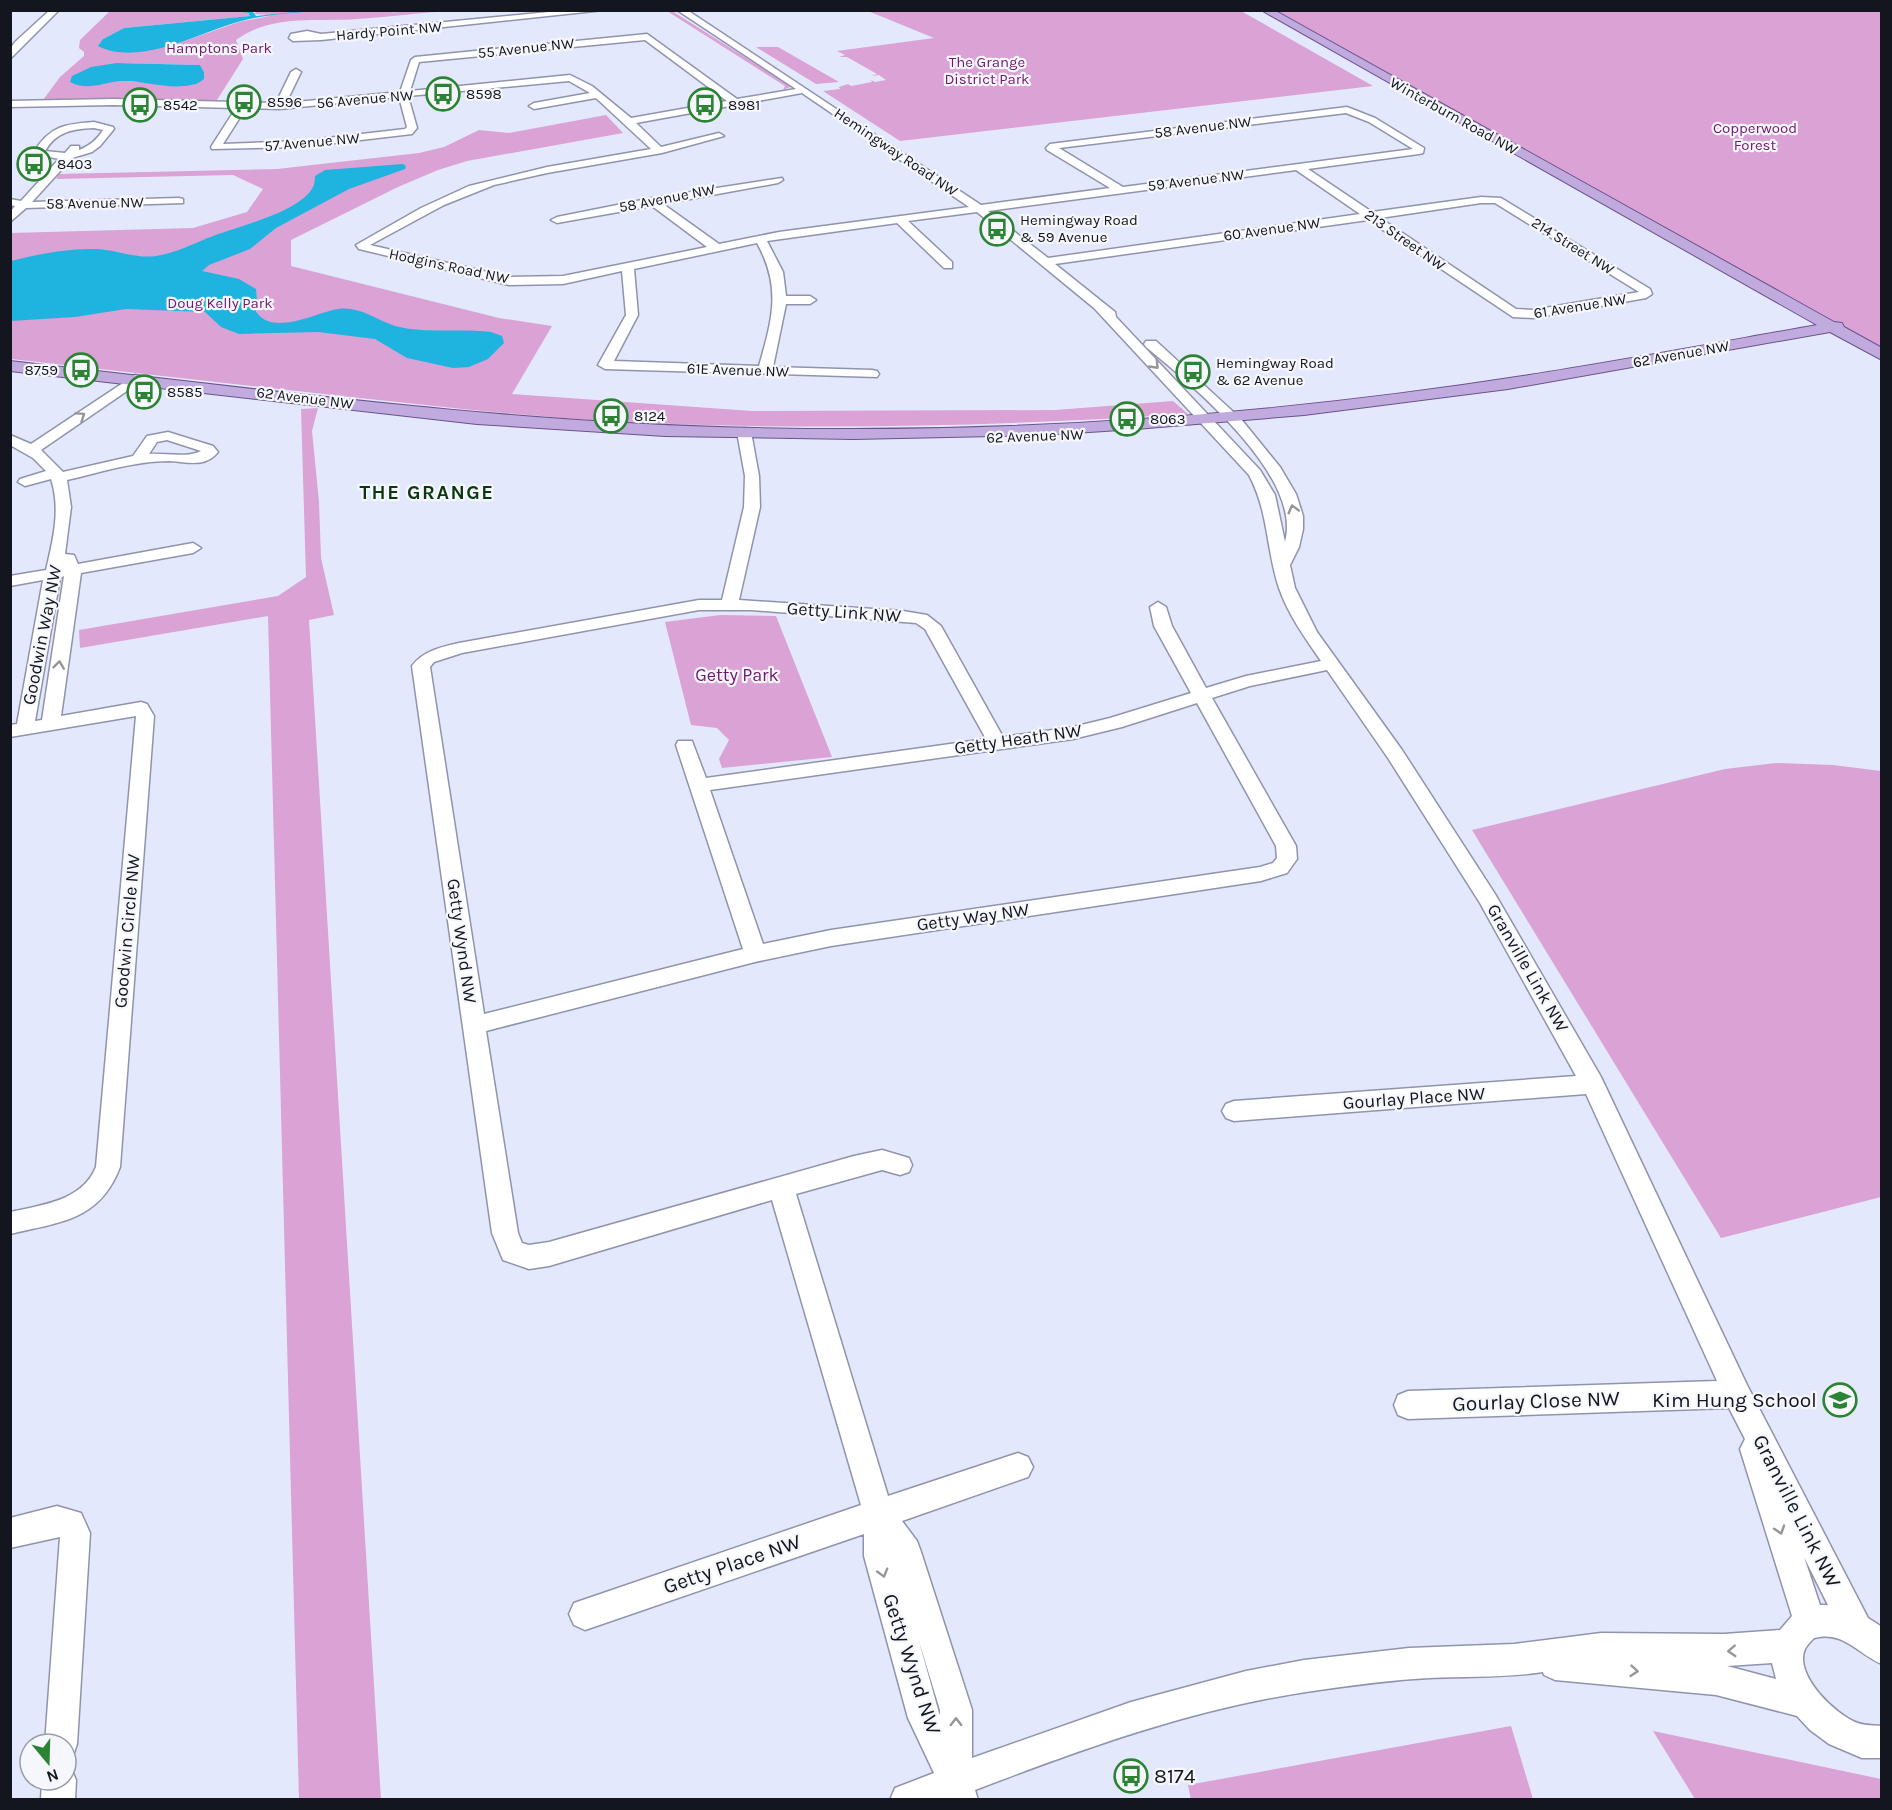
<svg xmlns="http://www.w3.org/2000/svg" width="1892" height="1810" viewBox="0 0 1892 1810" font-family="Karla,sans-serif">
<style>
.green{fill:#daa2d5;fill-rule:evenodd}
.water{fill:#1eb4df}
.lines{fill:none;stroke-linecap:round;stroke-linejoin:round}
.minor-casing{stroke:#8f94ac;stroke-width:3}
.major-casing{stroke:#6a528d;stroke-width:2}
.minor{fill:#fff;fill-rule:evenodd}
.major{fill:#c1abde;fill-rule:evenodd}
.oneway{stroke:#95969a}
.labels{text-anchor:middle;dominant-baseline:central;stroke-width:4.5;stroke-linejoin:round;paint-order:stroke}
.far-street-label{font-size:15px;fill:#14161f;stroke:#f5f7fc}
.far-park-label{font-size:15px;fill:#71166f;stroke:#f5f7fc}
.far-poi-label{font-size:15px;fill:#14161f;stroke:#f5f7fc;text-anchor:start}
.street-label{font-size:18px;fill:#14161f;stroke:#f5f7fc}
.park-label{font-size:18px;fill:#71166f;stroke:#f5f7fc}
.far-district-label{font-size:20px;font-weight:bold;letter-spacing:1.5px;fill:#0d3711;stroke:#f5f7fc}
.near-poi-label{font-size:21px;fill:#14161f;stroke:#f5f7fc;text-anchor:end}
.near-street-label{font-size:21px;fill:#14161f;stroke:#f5f7fc}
</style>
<rect width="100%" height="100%" fill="#e4e8fd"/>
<g class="green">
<path d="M237,10l13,3v3l-126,12 -21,11 -4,7c56,12 88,-7 140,-24 10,-3 22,-3 32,-7l-18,-1 5,-3 122,-1 22,4 -13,-3h60c-31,2 -61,6 -92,8 -41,3 -86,-5 -121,21l7,19 -26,41h-174l17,-23 24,-21v-4l-5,-4 1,-8 30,-29zM117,63l83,2 4,7 -11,13 -72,-4z"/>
<path d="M667,11h5l119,75 -1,1 -7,3 2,-4z"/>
<path d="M868,11h373l132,75 -473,55 -77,-50 17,-2 -1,-2 9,-3 3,2 21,-4 -1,-2 4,2 11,-2 -7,-5 -7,1 5,-2 -30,-17h-8l6,-2 -8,-4 97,-13z"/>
<path d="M1274,11h607v340z"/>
<path d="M756,47h22l61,35 -23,2z"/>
<path d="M606,115l17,18 -156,28 -29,9 -40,17 -107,53v26l208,52 53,8 -40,68 240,17 303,-1 118,-9 15,13c-188,12 -375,17 -563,8 -95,-5 -190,-16 -284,-26 -110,-12 -220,-25 -330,-37l-1,-126 183,-5 54,-16 16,-23 -30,-14 -177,4 3,-5 218,-5 142,-16 25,-6 35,-17 30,3z"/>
<path d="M318,408l-6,23 7,71 2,56 13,57 -25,5 72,1180 -82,-1 -31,-1183 -188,32 -1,-18 199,-34 28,-19 -5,-168z"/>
<path d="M720,615l56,1 56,141 -110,11 -3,-9 10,-19 -12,-12 -26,-3 -26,-103z"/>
<path d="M1776,763l57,2 48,6v426l-160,41 -249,-408 253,-61z"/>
<path d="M1511,1726l22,73 -342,1 -3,-15z"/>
<path d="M1653,1731l228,48v20h-186z"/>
</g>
<g class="water">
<path d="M237,11h21l-5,1 3,4 48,-5h74c-42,0 -84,-1 -124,7 -45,8 -111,51 -156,28l5,-7 21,-11 126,-12 -1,-3z"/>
<path d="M117,63l83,2 4,7v7c-4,3 -9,6 -13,6 -23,5 -48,-5 -71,-4 -18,2 -33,10 -50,1l2,-6 19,-9z"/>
<path d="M403,164l3,2 -1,3 -56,20 -73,39 -26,21 -41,16 -7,6 37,8 17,10 1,13 -3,6c15,31 60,5 84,1 22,-3 38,11 57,17 31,8 65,2 96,6l11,4 2,7 -16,16 -19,8 -16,1 -46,-10 -32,-19 -57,-7 -79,2 -18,-7 -16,-15 -79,-3 -51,8 -64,4v-60c28,-7 57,-13 86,-12 20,1 39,10 59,7 21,-3 38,-13 57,-20 27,-10 77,-22 96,-43 5,-6 6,-10 6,-17l10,-6z"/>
</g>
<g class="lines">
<g class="minor-casing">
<g id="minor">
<path d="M50,10h9l-49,49v-10l5,-7z"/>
<path d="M569,10h35l-283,30 -28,1 -4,-3 2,-4 16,-3 14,3z"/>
<path d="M677,10h10l294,195 129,-17 -63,-38 -1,-2 4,-4 297,-37 28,11 49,30 -1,5 -4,1 -111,15 64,43 109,-15 20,1 149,91 2,5 -6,4 -113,20 -20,-1 -145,-97 -313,44 60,48 1,5 144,153 15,25 10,47c18,-66 -93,-157 -139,-195l-2,-3 2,-3h10l85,78 39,48 16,27 7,22v13l-4,18 -9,18 5,23 22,44 85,118 93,144 106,183 146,308 121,233 14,9v37c-24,-10 -39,-34 -68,-26 -3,3 -7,7 -9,11 -12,26 32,67 53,74 7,3 16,2 24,3v32h-20l-33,-14 -19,-14 -13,-14 -81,-21 -161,-15 -11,-5 -1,-3c-38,6 -76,4 -114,6 -41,2 -82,8 -123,14 -114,17 -224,57 -331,98l3,10h-88l5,-12 39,-15 -26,-55 -44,-162v-22l-279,96 -11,-5 -5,-11 5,-11 287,-98 -89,-305 -223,66 -20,3 -26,-9 -11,-27 -80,-567c11,-15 29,-19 47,-23l240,-43h23l22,-93 1,-31 -8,-44 7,-4 7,4 8,44 1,31 -21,93 164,11 24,4 14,11 62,111 70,-10 37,-9 81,-25 -37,-67 -4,-19 8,-5 8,5 6,19 34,62 40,-12 75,-15c-16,-23 -33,-47 -42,-73 -13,-39 -10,-75 -30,-113l-155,-167 -117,-96 -69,9 44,41v6h-8l-47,-45 -130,18 16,31 3,24h24l6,4 -6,4h-24l-13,63 99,3 5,1 2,3 -2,3 -272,-8 -7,-4 28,-50 -4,-44 -59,13 -54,1 -150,-36 -3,-4 65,-37 48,-22 78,-19 104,-18 -55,-51 -62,11 -5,-3 5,-3 56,-10 -21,-12 -161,15 9,32 -5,6 -111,13 -89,2 -1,-2 25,-39 -123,-3 -103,2v-6l103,-2 163,4 15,-31 5,-3 5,3 -15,31 114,-11 11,-32 4,-3 232,-23 90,65 59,-10zM645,40l82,61 -96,17 -39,-32 -22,-11 -160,16 9,-29zM802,93l167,114 -190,25 -60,12 -56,-40 115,-21 5,-3 -1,-2 -130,20 -95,19 -6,3 6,3 95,-17 55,41 -144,29 -54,1 -139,-32 74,-40 50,-20 53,-12 115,-20 62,-17 -5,-3 -58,14 -25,-24zM399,97l8,30 -2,2 -104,12 -78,3 23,-36 34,1zM1346,113l23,9 44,27 -290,38 -64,-39zM1296,170l64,44 -312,44 -60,-47zM1481,203h14l144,89 -106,18 -17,-1 -136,-91zM757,243c25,45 15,77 2,123l-145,-5 24,-46 -4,-46zM699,610h52l165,13 9,6 61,110 -280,39 -14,-37h-14l-2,4 67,204 -259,65 -54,-347 4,-5 28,-9zM1327,670l61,88 92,145 96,173 -342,25 -8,3 -4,7 4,7 8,3 352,-27 131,287 -309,10 -10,4 -4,10 4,10 10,4 321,-11 16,31 -5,10 52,167 -12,14 -56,4 -123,-1 -87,11 -105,4 -105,12 -58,11 -115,31 -159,56v-48l-51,-158 -4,-11 -15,-20 126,-44 5,-10 -5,-10 -10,-4 -130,43 -92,-302 86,-24 18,5 9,-3 3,-7 -3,-7 -27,-8 -28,6 -305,86 -20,3 -7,-2 -4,-10 -32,-202 269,-69 76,-16 430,-65 26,-8 10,-14 -1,-13 -84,-148 38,-12zM1197,703l79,143 1,12 -4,5 -13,4 -429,63 -68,14 -53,-154 363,-51 49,-12zM1804,1557l24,48h-8zM918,1638l22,72v5l-1,-2zM1772,1663l4,16 -49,-13z"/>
<path d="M94,122l19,5 1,2 -14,17 -8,6 -20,6 -40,44 147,-4 4,1v4l-157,5 -16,14v-10l5,-6 -5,-1v-6l11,2 38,-42 -24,-5 -1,-2c16,-26 31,-28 60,-30zM94,128l9,2c-6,10 -14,16 -24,20v-4h-8l-6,7 -20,-2c12,-20 28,-22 49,-23z"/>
<path d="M135,375l5,1 2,3 -2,3 -99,68 22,22 70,-16 14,-20 21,-4 45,14 5,6c-13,16 -30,10 -48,9 -35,0 -69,11 -103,19l4,27 -6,47 9,1 4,9 115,-21 8,5 -8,5 -112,20 -20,143 80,-14 6,2 7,12 -34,451c-20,53 -59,55 -110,67v-22c32,-7 72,-11 86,-45l40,-451 -126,21v-12l7,-1 26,-144 -33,6v-10l36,-6c7,-30 15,-61 5,-91l-26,7 -7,-4 2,-3 26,-8 -13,-13 -23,-13v-10l21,9zM167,440l34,11c-13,7 -37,2 -52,3l8,-12zM64,576l-22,144 -7,1 25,-143z"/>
<path d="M57,1506l24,7 9,20 -13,211 -4,12 -7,2v-14h-21l15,-207 -50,11v-30z"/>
<path d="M66,1766l5,2 5,12 -1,20h-34l1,-20h24z"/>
</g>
</g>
<g class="major-casing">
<path id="major" d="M1261,10h13l560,312 8,1 2,4 38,21v12l-52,-28 -322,57 -204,26 -168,14 -94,6 -188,4 -189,-3 -188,-12 -467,-53v-10c249,28 496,62 746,67 258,6 518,-13 773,-53 96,-15 192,-33 288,-50z"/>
</g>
<use href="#minor" class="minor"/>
<use href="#major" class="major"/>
</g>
<defs><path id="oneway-chevron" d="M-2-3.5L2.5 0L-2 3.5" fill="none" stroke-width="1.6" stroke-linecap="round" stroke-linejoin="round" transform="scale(1.5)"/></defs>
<g class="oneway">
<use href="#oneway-chevron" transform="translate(1155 365) rotate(46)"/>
<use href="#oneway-chevron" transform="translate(81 416) rotate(-34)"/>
<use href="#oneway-chevron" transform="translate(1293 509) rotate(-105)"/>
<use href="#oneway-chevron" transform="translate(59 665) rotate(-83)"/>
<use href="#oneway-chevron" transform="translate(1780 1530) rotate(72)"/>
<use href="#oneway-chevron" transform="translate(883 1573) rotate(74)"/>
<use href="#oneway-chevron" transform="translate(1732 1651) rotate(177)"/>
<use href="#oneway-chevron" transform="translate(1634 1671) rotate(5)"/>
<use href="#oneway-chevron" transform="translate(956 1722) rotate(-90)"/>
</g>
<defs>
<g id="bus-ring" transform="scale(1.725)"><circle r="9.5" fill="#f5f7fc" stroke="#2b8333" stroke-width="1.5"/><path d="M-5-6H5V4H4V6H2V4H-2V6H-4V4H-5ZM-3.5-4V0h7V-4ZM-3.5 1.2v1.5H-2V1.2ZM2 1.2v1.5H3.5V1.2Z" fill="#2b8333"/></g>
<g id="school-ring" transform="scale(1.725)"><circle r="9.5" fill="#f5f7fc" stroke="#2b8333" stroke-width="1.5"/><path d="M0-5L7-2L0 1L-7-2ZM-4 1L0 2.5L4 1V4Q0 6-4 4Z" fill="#2b8333"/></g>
</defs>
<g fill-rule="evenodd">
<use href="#bus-ring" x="443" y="94"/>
<use href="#bus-ring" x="244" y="102"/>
<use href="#bus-ring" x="140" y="105"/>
<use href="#bus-ring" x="705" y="105"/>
<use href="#bus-ring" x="34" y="164"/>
<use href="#bus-ring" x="997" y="229"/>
<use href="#bus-ring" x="81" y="370"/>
<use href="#bus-ring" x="1193" y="372"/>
<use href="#bus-ring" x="144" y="392"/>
<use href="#bus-ring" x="611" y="416"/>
<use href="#bus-ring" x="1127" y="419"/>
<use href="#school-ring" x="1840" y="1400"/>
<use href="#bus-ring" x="1131" y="1776"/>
</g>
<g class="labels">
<g class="far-street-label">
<text transform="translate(389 31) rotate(-5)">Hardy Point NW</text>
<text transform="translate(526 48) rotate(-6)">55 Avenue NW</text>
<text transform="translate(365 99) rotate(-5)">56 Avenue NW</text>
<text transform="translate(1454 116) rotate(29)">Winterburn Road NW</text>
<text transform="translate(1203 127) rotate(-7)">58 Avenue NW</text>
<text transform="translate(312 142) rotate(-5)">57 Avenue NW</text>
<text transform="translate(896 152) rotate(34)">Hemingway Road NW</text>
<text transform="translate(1196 180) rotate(-7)">59 Avenue NW</text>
<text transform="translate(667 198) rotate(-11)">58 Avenue NW</text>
<text transform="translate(95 203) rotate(-1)">58 Avenue NW</text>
<text transform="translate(1272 229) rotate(-8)">60 Avenue NW</text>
<text transform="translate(1405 240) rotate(35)">213 Street NW</text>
<text transform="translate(1573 246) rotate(32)">214 Street NW</text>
<text transform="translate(449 266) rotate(12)">Hodgins Road NW</text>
<text transform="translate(1580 306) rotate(-9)">61 Avenue NW</text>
<text transform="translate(1681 354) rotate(-10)">62 Avenue NW</text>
<text transform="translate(738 370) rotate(2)">61E Avenue NW</text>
<text transform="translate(305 398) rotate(7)">62 Avenue NW</text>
<text transform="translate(1035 436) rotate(-2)">62 Avenue NW</text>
</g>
<g class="far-park-label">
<text x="219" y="48">Hamptons Park</text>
<text x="987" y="62">The Grange<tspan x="987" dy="17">District Park</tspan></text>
<text x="1755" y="128">Copperwood<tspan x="1755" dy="17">Forest</tspan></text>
<text x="220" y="303">Doug Kelly Park</text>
</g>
<g class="far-poi-label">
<text x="466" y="94">8598</text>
<text x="267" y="102">8596</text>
<text x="163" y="105">8542</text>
<text x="728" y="105">8981</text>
<text x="57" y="164">8403</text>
<text x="1020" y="220">Hemingway Road<tspan x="1020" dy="17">&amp; 59 Avenue</tspan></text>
<text x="1216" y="363">Hemingway Road<tspan x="1216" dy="17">&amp; 62 Avenue</tspan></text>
<text x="58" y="370" text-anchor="end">8759</text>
<text x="167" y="392">8585</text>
<text x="634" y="416">8124</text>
<text x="1150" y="419">8063</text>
</g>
<g class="street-label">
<text transform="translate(844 612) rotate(4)">Getty Link NW</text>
<text transform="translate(42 635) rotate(-79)">Goodwin Way NW</text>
<text transform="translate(1018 739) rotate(-8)">Getty Heath NW</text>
<text transform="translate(973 917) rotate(-8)">Getty Way NW</text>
<text transform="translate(127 931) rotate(-85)">Goodwin Circle NW</text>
<text transform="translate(462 941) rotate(82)">Getty Wynd NW</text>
<text transform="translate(1528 968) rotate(60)">Granville Link NW</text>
<text transform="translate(1414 1098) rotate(-4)">Gourlay Place NW</text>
</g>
<g class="park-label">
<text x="737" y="675">Getty Park</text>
</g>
<g class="far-district-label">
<text x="427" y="492">THE GRANGE</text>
</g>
<g class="near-poi-label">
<text x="1817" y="1400">Kim Hung School</text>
<text x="1154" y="1776" text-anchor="start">8174</text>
</g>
<g class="near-street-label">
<text transform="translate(1536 1401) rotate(-2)">Gourlay Close NW</text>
<text transform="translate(1797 1511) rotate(63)">Granville Link NW</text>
<text transform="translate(732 1564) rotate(-19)">Getty Place NW</text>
<text transform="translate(912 1664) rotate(72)">Getty Wynd NW</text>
</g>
</g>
<rect width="1892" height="1810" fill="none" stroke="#14161f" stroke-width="24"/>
<g transform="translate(48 1762) rotate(161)"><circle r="28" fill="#f5f7fc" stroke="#9b9da4" stroke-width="1.5"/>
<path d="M0-4.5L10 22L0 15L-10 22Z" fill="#2b8333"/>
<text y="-9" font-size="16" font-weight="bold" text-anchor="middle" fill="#14161f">N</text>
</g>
</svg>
